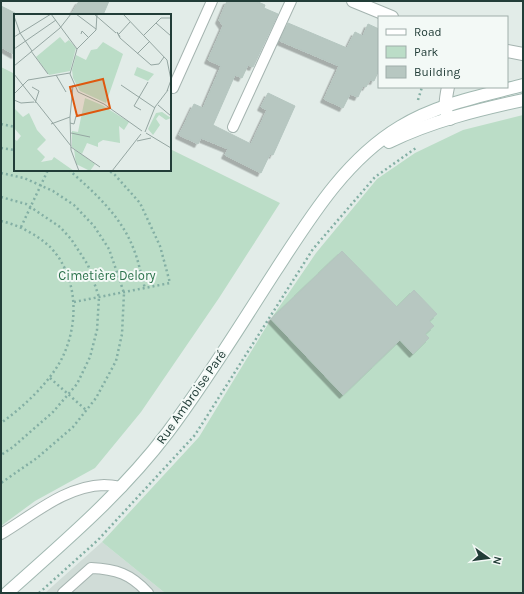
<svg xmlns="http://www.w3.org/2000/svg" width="524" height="594" viewBox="0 0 524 594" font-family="Karla,sans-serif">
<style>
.built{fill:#d0dcd7}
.green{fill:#bbddc7}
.building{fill:#b7c7c1;stroke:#b5c6c0;filter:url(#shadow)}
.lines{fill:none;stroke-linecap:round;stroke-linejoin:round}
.lane-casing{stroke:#a5b4b0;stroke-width:12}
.street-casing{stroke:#a5b4b0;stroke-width:14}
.secondary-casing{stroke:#a1b8b1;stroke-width:14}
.path{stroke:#83afa4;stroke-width:2.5;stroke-dasharray:2 3;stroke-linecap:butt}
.lane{stroke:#fff;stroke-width:10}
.street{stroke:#fff;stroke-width:12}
.secondary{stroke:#fff;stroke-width:12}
.labels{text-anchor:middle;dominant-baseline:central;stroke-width:4;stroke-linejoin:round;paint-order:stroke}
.park-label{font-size:13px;fill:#2d734d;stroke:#f3f9f6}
.street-label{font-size:13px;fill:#223d38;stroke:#f3f9f6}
.inset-road{fill:none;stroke:#95a6a2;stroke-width:1}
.view{fill:#de580e;fill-opacity:0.15;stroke:#de580e;stroke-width:2}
.inset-edge{fill:none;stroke:#223d38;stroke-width:2}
</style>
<defs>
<filter id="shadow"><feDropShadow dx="-3.5" dy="3.5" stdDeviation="0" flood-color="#0004"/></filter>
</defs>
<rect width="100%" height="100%" fill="#e2ece8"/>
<path class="built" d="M102,542l63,51h-120z"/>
<g class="green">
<path d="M1,67l14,7v96h155v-21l110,54 -61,95 -78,114 -46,56 -60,33 -34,25z"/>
<path d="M523,115v478h-358l-63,-51 97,-105 72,-118 45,-66 61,-74 38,-26 48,-23z"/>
</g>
<g class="building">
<path d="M79,1h30l-6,14h-32z"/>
<path d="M227,1h29l9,4 -1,3 14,6 -25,53 -5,-2 -6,13 -7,-3 -22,50 38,19 16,-34 -6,-3 7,-14 27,13 -22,49 -3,-1 -9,19 -36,-18 3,-6 -27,-11 -3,6 -19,-9 15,-31 9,4 18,-42 -13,-6 15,-34 -4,-6z"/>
<path d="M1,6l14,7v42l-14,-8z"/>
<path d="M288,23l59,25 8,-16 8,4 5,-12 11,5v41l-5,11 -4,-1 -4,7 -3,-1 -5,11 -8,-3 -7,14 -19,-9 15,-33 -59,-25z"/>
<path d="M342,251l55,56 17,-17 23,24 -8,7 5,5 -9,8 4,4 -16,16 -13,-14 -57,55 -72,-76z"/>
</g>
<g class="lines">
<g class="lane-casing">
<g id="lane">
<path d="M173,88l39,-87"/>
<path d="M233,127l58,-126"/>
<path d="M1,534c32,-19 64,-48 103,-49 6,0 12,1 18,2"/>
<path d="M63,593l28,-25c25,1 40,6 57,25"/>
</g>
</g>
<g class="street-casing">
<g id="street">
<path d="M353,1l39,16"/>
<path d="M507,51l16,3"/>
<path d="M448,87c-2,10 -5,24 2,32"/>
</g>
</g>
<g class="secondary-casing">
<g id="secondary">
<path d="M389,142c42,-21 89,-32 134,-42"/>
<path d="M7,593c57,-51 115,-100 161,-161 39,-52 73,-108 108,-162 34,-52 69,-110 124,-143 38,-23 81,-31 123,-42"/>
</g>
</g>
<g class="path">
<path d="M418,100l4,-13"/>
<path d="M1,124l14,3"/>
<path d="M1,148l14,2"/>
<path d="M69,170c26,23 53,47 65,80 5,12 7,26 11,38"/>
<path d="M1,173l23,5 29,13 21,14 20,21 15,23 15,44 -2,41 -6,27 -20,37 -23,29 -36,31 -36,25"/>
<path d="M1,197l25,7 34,23 11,12 17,26 11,32 -2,33 -7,27 -13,27 -24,28 -40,35 -12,8"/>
<path d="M1,221c17,4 35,13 48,25 3,2 5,6 8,9 22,31 21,74 3,107 -14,24 -37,45 -59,61"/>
<path d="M21,227l27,-57"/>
<path d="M74,302l96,-19 -10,-37 -20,-43 -25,-28 -7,-5"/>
<path d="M50,378l36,32"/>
<path d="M39,593l59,-53 97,-105 118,-186 62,-72 41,-29"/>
</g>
<use href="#lane" class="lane"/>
<use href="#street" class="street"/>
<use href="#secondary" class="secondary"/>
</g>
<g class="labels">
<g class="park-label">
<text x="107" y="275">Cimetière Delory</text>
</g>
<g class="street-label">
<text transform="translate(191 397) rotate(-55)">Rue Ambroise Paré</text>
</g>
</g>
<g transform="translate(14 14)">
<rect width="157" height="157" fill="#e2ece8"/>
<path d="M46,23l5,6 4,-3 7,8 -6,23 -21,4 -13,-18zM89,28l20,12 -17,49 -26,-12 -7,-13 -1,-8 4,-15 10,5 5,-10 6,-1zM123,53l17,7 -6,7 -14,-6zM71,84l17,7 27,17 -5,8 -5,-4 1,17 -17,-3 -5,3v4l-11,-4 -5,11 -10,-7v-16l6,1zM0,94l9,9 6,-4 8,17 9,10 -9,9 8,8 -4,5 11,-2 2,-3 20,14h-60v-32l3,2 4,-5 -7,-8zM148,98l9,6 -5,2 -7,-5 -3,4 4,6 -7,10 -5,-6 8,-16zM60,135l21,15 -5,7 -14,-7z" fill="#bbddc7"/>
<path class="inset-road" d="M37,0l26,35M62,0l20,15M80,0l22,19M109,0l44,46 4,20 -4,11M0,2l6,17 12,18M142,9l15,13M67,20l1,-3 7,7M105,20l11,-12M130,21l17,-17h10M0,23l37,-23M106,23l-3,-5 3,6 31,27 8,-1 5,-7M0,35l42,-29M63,35l-7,25 8,18 26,12 38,27M63,35l19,-19 1,-16M17,37l17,23M123,40l13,-13M0,52l46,-38 11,-14M0,60l57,72M42,61l10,17M59,71l-3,32 1,33 8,21M107,71l34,23M18,73l7,4 -4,12M0,80l14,-14 42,-7M0,86l7,3 13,-1M144,91l13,11M127,96l-7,-4 14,-24M56,109l4,1 2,-8M37,110l19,-7M131,118l10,-25 13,-17M57,119l19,4M132,119l25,15M123,127l14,-3M57,133l29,20M98,157l29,-37"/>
<path class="view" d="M89,65l7,29 -33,8 -7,-29z"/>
<rect width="157" height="157" class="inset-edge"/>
</g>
<rect width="524" height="594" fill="none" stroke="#223d38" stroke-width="4"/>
<rect x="378" y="16" width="130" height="72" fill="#f3f9f6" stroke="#9faeaa"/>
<rect x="386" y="29" width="20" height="6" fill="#ffffff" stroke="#9faeaa"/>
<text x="414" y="36" font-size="12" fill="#223d38">Road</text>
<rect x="386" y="46" width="20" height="12" fill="#bbddc7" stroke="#9faeaa"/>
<text x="414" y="56" font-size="12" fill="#223d38">Park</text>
<rect x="386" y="66" width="20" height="12" fill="#b7c7c1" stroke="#9faeaa"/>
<text x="414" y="76" font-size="12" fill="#223d38">Building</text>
<g transform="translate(488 558) rotate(104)" stroke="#f3f9f6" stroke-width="3" paint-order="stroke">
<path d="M0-3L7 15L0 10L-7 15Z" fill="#223d38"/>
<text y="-6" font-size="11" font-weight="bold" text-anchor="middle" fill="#223d38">N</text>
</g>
</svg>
